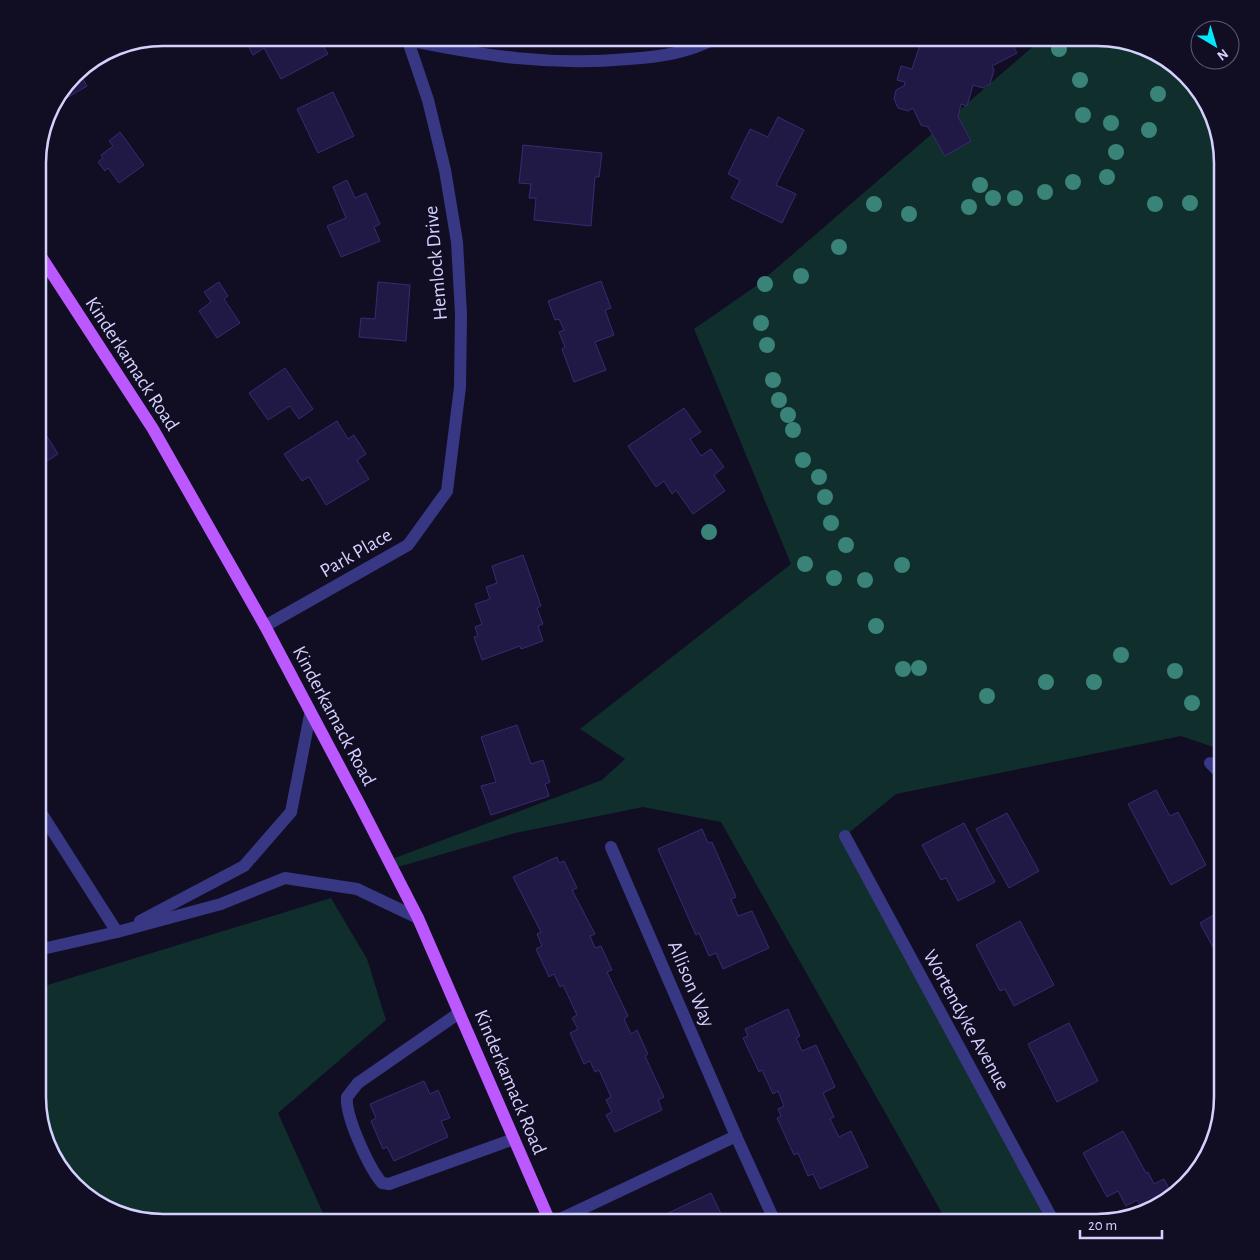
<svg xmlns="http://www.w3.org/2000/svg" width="1260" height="1260" viewBox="0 0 1260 1260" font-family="'Alegreya Sans',sans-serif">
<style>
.green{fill:#102e2c}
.building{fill:#211945;stroke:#372b72}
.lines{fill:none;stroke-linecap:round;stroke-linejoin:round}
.minor{stroke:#383784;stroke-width:12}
.major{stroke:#bc58ff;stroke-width:12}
.tree{fill:#398378}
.labels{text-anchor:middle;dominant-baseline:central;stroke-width:4.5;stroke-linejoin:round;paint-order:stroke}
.street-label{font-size:20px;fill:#d5d1ff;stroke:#110e24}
.rim{fill:none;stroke:#d5d1ff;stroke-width:2.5}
</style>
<rect width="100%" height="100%" fill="#110e24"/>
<g class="green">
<path d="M1033,38h72l47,12 39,30 22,35 9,48v587l-41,-14 -285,58 -51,42 209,386h-107l-226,-400 -78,-15 -128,26 -124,36 -4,-8 215,-81 23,-21 -45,-30 211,-165 -97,-235 62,-43 280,-242z"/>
<path d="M331,898l36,61 19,61 -108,93 49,109h-164l-48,-9 -46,-33 -22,-35 -9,-48v-109z"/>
</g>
<g class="building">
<path d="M244,38h74l10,16 -47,25 -17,-31 -11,7z"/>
<path d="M911,38h70l-1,3 5,-3h24l8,15 -25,13 2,4 -4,14 -7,4 -10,-3 -6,21 -6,-2 -3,13 13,24 -26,15 -17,-29 -7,-2 -8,-17 -5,3 -10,-3 -4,-9 2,-9 8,-4 1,-4 -8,-2 4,-14 11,3 9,-27z"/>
<path d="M78,71l9,15 -27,16 -2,-4z"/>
<path d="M333,92l21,44 -36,17 -21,-44z"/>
<path d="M778,117l26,13 -28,55 20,9 -14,29 -51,-25 9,-18 -12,-6 22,-45 18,8z"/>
<path d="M120,132l24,33 -25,18 -11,-15 -3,3 -7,-9 5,-4 -2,-3 12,-9 -4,-5z"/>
<path d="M523,145l79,8 -3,24h-4l-4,49 -57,-6 2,-22h-7l2,-14 -12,-1z"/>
<path d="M347,180l8,18 11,-5 14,31 -6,3 6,14 -39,16 -14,-31 19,-8 -13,-31z"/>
<path d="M601,281l10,27 -6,2 9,25 -19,7 11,28 -32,12 -12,-33 3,-2 -6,-15 5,-2 -5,-11 -4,1 -7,-19z"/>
<path d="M219,282l9,14 -4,3 16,24 -23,15 -18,-27 12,-9 -7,-10z"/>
<path d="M378,282l32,3 -4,56 -47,-4 2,-19 14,1z"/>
<path d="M285,368l28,41 -14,10 -9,-13 -22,14 -19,-27z"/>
<path d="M684,408l17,24 -11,7 11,17 10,-7 13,18 -10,8 11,16 -32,23 -17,-24 -4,4 -8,-13 -8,6 -28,-41z"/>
<path d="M337,421l11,18 6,-4 12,19 -9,6 12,19 -43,26 -17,-28 -7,4 -18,-27z"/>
<path d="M38,422l20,32 -20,13z"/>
<path d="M523,555l18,51 -4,2 6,16 -5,2 5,15 -22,8 -1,-3 -38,14 -8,-23 4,-1 -3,-9 7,-3 -7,-20 15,-5 -4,-12 11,-4 -5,-17z"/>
<path d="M517,725l14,39 12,-4 7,22 -5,2 4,12 -58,19 -10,-29 15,-4 -15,-45z"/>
<path d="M1156,790l14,26 8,-4 28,53 -35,20 -43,-81z"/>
<path d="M1007,813l32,58 -30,17 -33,-59z"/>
<path d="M964,823l31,59 -37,19 -12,-23 -5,2 -19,-35z"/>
<path d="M702,829l6,14 4,-1 24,55 -5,2 7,17 14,-5 17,37 -46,21 -7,-16 -7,3 -10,-23 -3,2 -38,-86z"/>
<path d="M557,857l2,6 5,-2 13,27 -5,2 23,44 -5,2 5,12 6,-2 11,24 -5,2 21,44 -4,3 7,15 6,-4 11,24 -3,2 19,41 -6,3 4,10 -47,22 -9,-17 6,-3 -6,-12 5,-3 -12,-27 -4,2 -5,-11 -6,3 -14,-31 8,-4 -6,-11 5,-3 -14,-30 -3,2 -6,-13 -5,3 -13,-28 6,-3 -5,-12 4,-2 -28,-55z"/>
<path d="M1222,910v54l-22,-41z"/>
<path d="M1020,921l34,64 -40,21 -9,-17 -5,2 -24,-46z"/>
<path d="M788,1009l12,27 -4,2 6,13 14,-6 19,42 -12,6 11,24 -4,2 9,18 12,-6 17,36 -48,22 -7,-15 -5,2 -10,-23 -4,2 -17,-37 4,-2 -3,-7 6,-3 -6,-15 -5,3 -11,-24 -3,2 -16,-34 5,-2 -3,-7z"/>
<path d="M1069,1023l29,58 -41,21 -29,-58z"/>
<path d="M424,1081l6,13 8,-4 12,28 -9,3 7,16 -54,24 -7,-14 -4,2 -12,-28 5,-3 -6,-14z"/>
<path d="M1123,1131l23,42 2,-1 6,12 10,-5 9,17 -28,17 -8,-13 -11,6 -8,-15 -11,6 -24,-44z"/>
<path d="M711,1193l14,29h-73l-1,-1z"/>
</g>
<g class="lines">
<g class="minor">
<path d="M407,40c76,16 144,26 221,19 32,-2 60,-6 88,-21"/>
<path d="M265,626l143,-81 39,-54 13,-104 1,-73 -4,-72 -12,-72 -17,-70 -21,-62"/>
<path d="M1210,763l12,12"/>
<path d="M38,808l79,124"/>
<path d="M845,836l209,386"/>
<path d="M140,921l104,-55 47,-54 19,-97"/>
<path d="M38,950l79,-18 104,-28 64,-26 72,11 61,29"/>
<path d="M459,1013l-101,70 -11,14c-2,19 22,71 35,86l7,1 125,-45"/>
<path d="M736,1136l39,86"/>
<path d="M554,1222l182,-86 -125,-289"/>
</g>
<path class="major" d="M38,252l115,177 112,197 96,181 57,111 132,304"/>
</g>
<g class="tree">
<circle cx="1059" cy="49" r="8"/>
<circle cx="1080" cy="80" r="8"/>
<circle cx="1158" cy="94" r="8"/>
<circle cx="1083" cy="115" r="8"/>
<circle cx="1111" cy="123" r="8"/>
<circle cx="1149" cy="130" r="8"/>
<circle cx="1116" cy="152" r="8"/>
<circle cx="1107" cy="177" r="8"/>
<circle cx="1073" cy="182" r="8"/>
<circle cx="980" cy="185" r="8"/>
<circle cx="1045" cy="192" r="8"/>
<circle cx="993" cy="198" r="8"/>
<circle cx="1015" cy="198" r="8"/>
<circle cx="1190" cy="203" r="8"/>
<circle cx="874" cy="204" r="8"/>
<circle cx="1155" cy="204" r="8"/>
<circle cx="969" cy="207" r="8"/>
<circle cx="909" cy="214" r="8"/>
<circle cx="839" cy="247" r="8"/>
<circle cx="801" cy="276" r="8"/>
<circle cx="765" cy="284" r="8"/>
<circle cx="761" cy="323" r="8"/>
<circle cx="767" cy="345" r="8"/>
<circle cx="773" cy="380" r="8"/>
<circle cx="779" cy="400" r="8"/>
<circle cx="788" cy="415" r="8"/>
<circle cx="793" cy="430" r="8"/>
<circle cx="803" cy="460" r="8"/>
<circle cx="819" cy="477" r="8"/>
<circle cx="825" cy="497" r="8"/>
<circle cx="831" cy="523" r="8"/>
<circle cx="709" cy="532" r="8"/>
<circle cx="846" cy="545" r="8"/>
<circle cx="805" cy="564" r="8"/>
<circle cx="902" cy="565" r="8"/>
<circle cx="834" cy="578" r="8"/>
<circle cx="865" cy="580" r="8"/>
<circle cx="876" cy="626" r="8"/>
<circle cx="1121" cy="655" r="8"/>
<circle cx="919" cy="668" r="8"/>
<circle cx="903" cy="669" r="8"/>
<circle cx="1175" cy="671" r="8"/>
<circle cx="1046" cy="682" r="8"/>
<circle cx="1094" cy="682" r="8"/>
<circle cx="987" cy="696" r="8"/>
<circle cx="1192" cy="703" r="8"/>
</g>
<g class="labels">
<g class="street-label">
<text transform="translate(436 263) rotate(-95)">Hemlock Drive</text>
<text transform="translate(132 364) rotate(57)">Kinderkamack Road</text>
<text transform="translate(356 553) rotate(-30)">Park Place</text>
<text transform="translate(334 716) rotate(62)">Kinderkamack Road</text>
<text transform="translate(691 984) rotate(67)">Allison Way</text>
<text transform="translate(966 1020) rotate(61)">Wortendyke Avenue</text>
<text transform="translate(510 1082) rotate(67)">Kinderkamack Road</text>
</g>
</g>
<path d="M0 0H1260V1260H0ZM163 46H1097A117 117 0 0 1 1214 163V1097A117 117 0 0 1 1097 1214H163A117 117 0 0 1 46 1097V163A117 117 0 0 1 163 46Z" fill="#110e24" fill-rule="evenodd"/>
<path class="rim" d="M163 46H1097A117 117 0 0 1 1214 163V1097A117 117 0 0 1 1097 1214H163A117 117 0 0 1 46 1097V163A117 117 0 0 1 163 46Z"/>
<g transform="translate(1215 45) rotate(142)"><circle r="24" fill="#110e24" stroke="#5f5c7c"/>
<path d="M0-4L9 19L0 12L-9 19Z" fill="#00e9fc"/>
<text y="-8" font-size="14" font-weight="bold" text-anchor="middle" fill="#d5d1ff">N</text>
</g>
<path d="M1080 1230v8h82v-8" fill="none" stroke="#d5d1ff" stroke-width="2.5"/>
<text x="1088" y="1230" font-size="15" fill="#d5d1ff" stroke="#110e24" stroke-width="4" paint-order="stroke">20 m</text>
</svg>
